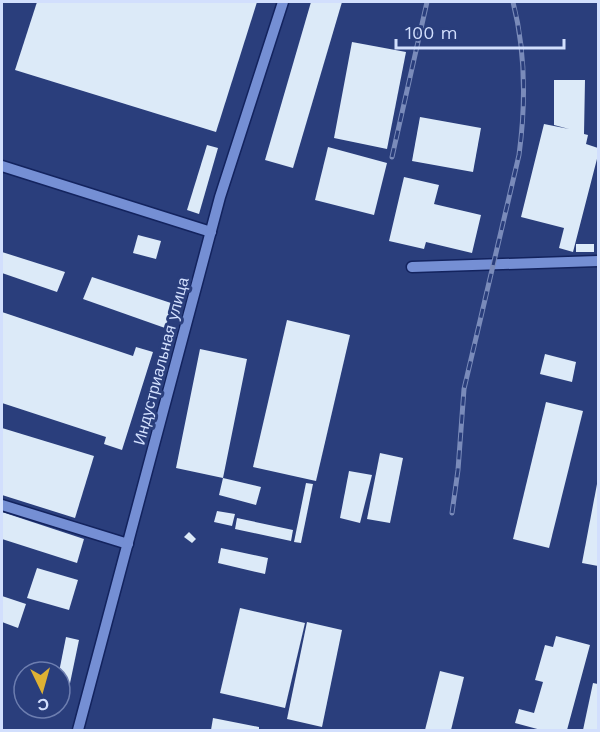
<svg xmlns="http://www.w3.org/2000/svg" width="600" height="732" viewBox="0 0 600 732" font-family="'Work Sans',sans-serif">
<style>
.building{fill:#dceaf8}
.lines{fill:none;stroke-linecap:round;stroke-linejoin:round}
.minor-casing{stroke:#13235e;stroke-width:13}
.minor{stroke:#758fd4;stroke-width:10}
.rail-casing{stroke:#7a8bba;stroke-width:5}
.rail{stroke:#2a3e7c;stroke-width:3;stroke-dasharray:9;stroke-linecap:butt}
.labels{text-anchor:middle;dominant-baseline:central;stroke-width:6;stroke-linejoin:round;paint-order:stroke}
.street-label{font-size:16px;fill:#d2dffd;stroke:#2a3e7c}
</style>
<rect width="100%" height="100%" fill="#2a3e7c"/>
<g class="building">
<path d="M37,2h220l-41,130 -201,-62z"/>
<path d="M311,2h31l-49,166 -28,-8z"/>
<path d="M352,42l54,10 -19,97 -53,-11z"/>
<path d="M554,80h31l-1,54 4,1 -2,9 12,4v7l-25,97 -14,-4 5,-20 -43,-11 23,-93 25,5 -15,-4z"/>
<path d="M420,117l61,11 -8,44 -61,-11z"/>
<path d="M207,145l11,3 -19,66 -12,-4z"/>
<path d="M328,147l59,16 -13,52 -59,-15z"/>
<path d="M404,177l35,8 -5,19 47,11 -9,38 -46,-11 -2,7 -35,-8z"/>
<path d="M138,235l23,6 -5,18 -23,-6z"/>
<rect x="576" y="244" width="18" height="8"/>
<path d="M2,252l63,20 -8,20 -55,-19z"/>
<path d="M92,277l82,27 -9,24 -82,-29z"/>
<path d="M2,312l131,44 3,-9 17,5 -31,98 -18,-6 2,-7 -104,-34z"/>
<path d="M287,320l63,15 -34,146 -63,-14z"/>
<path d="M200,349l47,10 -24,119 38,9 -5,18 -37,-10 4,-17 -47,-10z"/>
<path d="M545,354l31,8 -4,20 -32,-8z"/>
<path d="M546,402l37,9 -34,137 -36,-9z"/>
<path d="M2,428l92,28 -19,62 -73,-23z"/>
<path d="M380,453l23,5 -13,65 -23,-4z"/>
<path d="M349,471l23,4 -12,48 -20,-5z"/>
<path d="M306,483l7,1 -12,59 -7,-1z"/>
<path d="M597,484h1v82l-16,-3z"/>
<path d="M217,511l18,3 -3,12 -18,-4z"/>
<path d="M2,512l82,27 -7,24 -75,-24z"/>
<path d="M237,518l56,12 -2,11 -56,-12z"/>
<path d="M189,532l7,7 -4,4 -8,-6z"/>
<path d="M221,548l47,10 -3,16 -47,-11z"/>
<path d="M37,568l41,12 -9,30 -42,-12z"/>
<path d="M2,596l24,8 -8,24 -16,-6z"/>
<path d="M240,608l65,15 -20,85 -65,-15z"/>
<path d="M307,622l35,8 -20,97 -35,-8z"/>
<path d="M556,636l34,9 -23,85h-26l-26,-7 4,-14 15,4 9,-31 -8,-2 10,-35 8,2z"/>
<path d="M66,637l13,3 -10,48 -9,-2 -1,-14z"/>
<path d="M440,671l24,6 -13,53h-26z"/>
<path d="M593,683l5,1v46h-15z"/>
<path d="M213,718l46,9v3h-48z"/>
</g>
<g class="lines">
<g class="minor-casing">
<g id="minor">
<path d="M2,166l209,66"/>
<path d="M412,267l186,-6"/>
<path d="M2,505l126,39"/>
<path d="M78,730l142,-533 63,-195"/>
</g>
</g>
<use href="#minor" class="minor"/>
<g class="rail-casing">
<g id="rail">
<path d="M392,157l35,-155"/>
<path d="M452,513l6,-43 6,-81 55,-234c7,-52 7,-102 -6,-153"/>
</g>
</g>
<use href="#rail" class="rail"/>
</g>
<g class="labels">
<g class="street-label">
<text transform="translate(161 361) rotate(-75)">Индустриальная улица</text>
</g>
</g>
<rect width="600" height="732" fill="none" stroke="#d2dffd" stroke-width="6"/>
<g transform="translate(42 690) rotate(175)"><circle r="28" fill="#2a3e7c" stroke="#6d7eb0" stroke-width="1.5"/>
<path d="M0-4.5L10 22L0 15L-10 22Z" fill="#deb133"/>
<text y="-9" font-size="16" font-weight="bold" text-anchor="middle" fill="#d2dffd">С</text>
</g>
<path d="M396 39v9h168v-9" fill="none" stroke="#d2dffd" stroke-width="3"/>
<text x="405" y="39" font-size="18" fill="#d2dffd" stroke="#2a3e7c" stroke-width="4.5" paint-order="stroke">100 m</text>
</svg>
